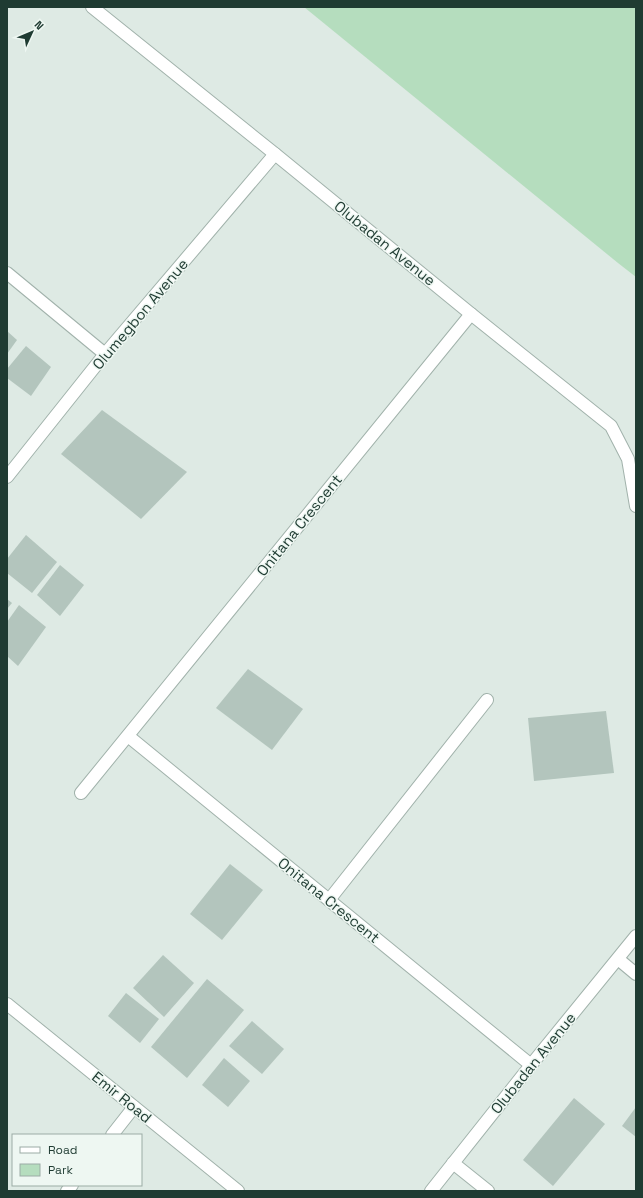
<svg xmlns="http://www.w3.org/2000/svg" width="643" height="1198" viewBox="0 0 643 1198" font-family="'Space Grotesk',sans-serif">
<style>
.green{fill:#b5ddbe}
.building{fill:#b3c5bd}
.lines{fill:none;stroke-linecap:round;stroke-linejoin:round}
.street-casing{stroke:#a1b2ab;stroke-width:14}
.street{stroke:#fff;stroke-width:12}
.labels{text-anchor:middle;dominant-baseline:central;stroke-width:3;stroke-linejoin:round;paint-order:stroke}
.street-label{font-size:15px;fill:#1f3b32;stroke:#eef7f2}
</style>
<rect width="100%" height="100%" fill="#deeae4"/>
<path class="green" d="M304,7h332v270l-18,-14z"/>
<g class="building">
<path d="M7,331l10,9 -10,14z"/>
<path d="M26,346l25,21 -20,29 -24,-18v-9z"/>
<path d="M102,410l85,62 -46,47 -80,-65z"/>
<path d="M26,535l31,27 -25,31 -25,-20v-14z"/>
<path d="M60,565l24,20 -24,31 -23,-21z"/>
<path d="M7,599l5,4 -5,6z"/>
<path d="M19,605l27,22 -28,39 -11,-10v-34z"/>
<path d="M248,669l55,40 -31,41 -56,-42z"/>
<path d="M606,711l8,62 -80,8 -6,-63z"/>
<path d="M230,864l33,26 -41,50 -32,-26z"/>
<path d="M163,955l31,28 -30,34 -31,-29z"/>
<path d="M207,979l37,31 -57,68 -36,-31z"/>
<path d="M126,993l33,26 -19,24 -32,-27z"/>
<path d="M252,1021l32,28 -22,25 -33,-28z"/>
<path d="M224,1058l26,23 -22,26 -26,-22z"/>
<path d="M574,1098l31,26 -52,62 -30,-26z"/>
<path d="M636,1107v30l-14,-11z"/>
</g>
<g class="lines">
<g class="street-casing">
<g id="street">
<path d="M92,7l183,147 196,160 140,112 17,33 8,47"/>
<path d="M7,273l98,81"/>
<path d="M7,477l98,-123 170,-200"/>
<path d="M128,736l403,329"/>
<path d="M81,793l390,-479"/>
<path d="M329,900l158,-200"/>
<path d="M618,959l18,15"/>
<path d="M7,1004l231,187"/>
<path d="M112,1135l22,-28"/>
<path d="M453,1163l35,28"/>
<path d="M67,1191l5,-6"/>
<path d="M431,1191l100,-126 105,-129"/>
</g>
</g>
<use href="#street" class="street"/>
</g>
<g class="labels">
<g class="street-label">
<text transform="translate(385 243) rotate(39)">Olubadan Avenue</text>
<text transform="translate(140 314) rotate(-50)">Olumegbon Avenue</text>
<text transform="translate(299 525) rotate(-51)">Onitana Crescent</text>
<text transform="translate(329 900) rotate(39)">Onitana Crescent</text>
<text transform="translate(533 1063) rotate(-51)">Olubadan Avenue</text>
<text transform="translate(122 1097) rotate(39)">Emir Road</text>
</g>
</g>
<rect width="643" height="1198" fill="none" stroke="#1f3b32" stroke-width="16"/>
<rect x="12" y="1134" width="130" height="52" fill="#eef7f2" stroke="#9baca5"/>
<rect x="20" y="1147" width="20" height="6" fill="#ffffff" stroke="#9baca5"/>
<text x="48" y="1154" font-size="12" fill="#1f3b32">Road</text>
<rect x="20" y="1164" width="20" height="12" fill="#b5ddbe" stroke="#9baca5"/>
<text x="48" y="1174" font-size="12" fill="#1f3b32">Park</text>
<g transform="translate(32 32) rotate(46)" stroke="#eef7f2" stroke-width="3" paint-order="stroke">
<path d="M0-3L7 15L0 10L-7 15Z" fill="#1f3b32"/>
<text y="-6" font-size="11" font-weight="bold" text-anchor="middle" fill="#1f3b32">N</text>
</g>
</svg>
